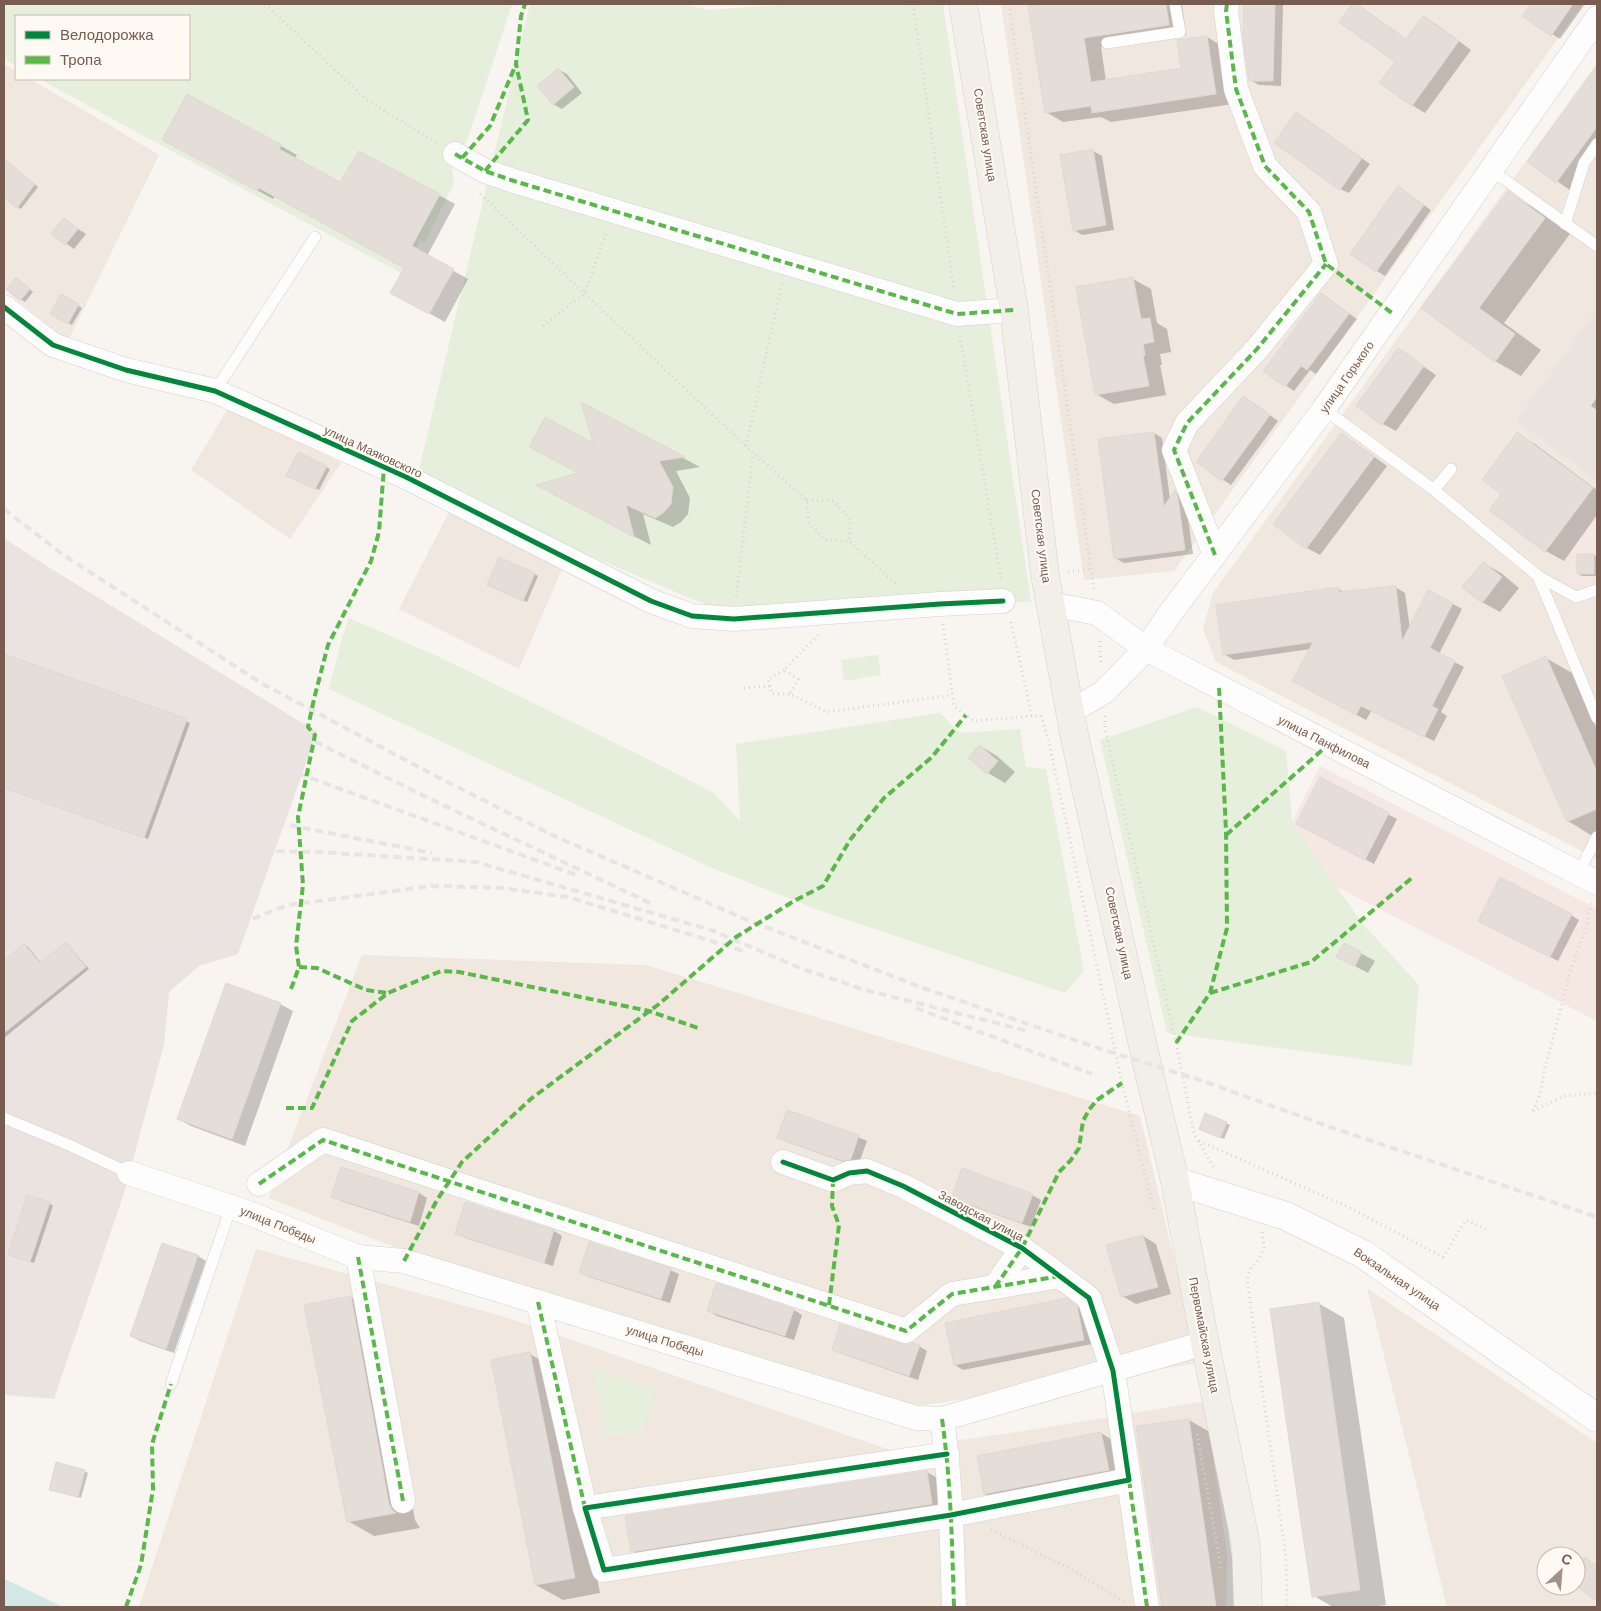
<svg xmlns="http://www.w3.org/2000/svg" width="1601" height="1611" viewBox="0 0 1601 1611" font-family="Arial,sans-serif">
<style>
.residential{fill:#f0e7de;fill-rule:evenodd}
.commercial{fill:#f5e7e2}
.industrial{fill:#eae3df}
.green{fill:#e6eedc}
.water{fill:#d2e7e8}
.shadow{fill:#0003}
.building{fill:#e5ddd7;stroke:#e1d8d2}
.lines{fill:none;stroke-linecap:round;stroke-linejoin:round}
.lane-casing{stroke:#d6d0cb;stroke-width:12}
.street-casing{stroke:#d6d0cb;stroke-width:25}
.secondary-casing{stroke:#d6d0cb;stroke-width:29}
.primary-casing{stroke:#d9d1cc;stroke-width:29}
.path{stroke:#dad4d0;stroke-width:3;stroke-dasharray:1 4;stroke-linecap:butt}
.lane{stroke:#fefdfd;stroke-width:11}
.street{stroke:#fefdfd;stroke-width:24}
.secondary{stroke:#fefdfd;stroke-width:28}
.primary{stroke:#f2eee8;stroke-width:28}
.rail{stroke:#e6e4e7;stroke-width:4;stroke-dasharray:8 5;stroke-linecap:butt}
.quiet{stroke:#58b947;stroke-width:4;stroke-dasharray:8 4;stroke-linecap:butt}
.cycleway-casing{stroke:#fef9f3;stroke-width:8}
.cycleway{stroke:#00873e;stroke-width:5}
.labels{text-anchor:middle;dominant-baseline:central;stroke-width:4;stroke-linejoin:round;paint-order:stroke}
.street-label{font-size:12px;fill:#775c50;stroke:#fef9f3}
</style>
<rect width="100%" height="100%" fill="#f8f4f0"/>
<g class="residential">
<path d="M1001,4h582l-409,567 -90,9z"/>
<path d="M1597,63v796l-381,-197 -13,-33 10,-36z"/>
<path d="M4,64l12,7v8h14l69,40 60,36 -91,186 -64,-52z"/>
<path d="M229,407l112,56 -51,76 -99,-69z"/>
<path d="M449,512l114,55 -44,102 -120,-60z"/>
<path d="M362,955l284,10 494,151 59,247 -294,45 -478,-148 -158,-62z"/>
<path d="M256,1249l246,67 388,134 128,-18 187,-31 22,153 -1,53h-1087z"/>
<path d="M1367,1288l230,155v164h-150zM1546,1556h30v30h-30z"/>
</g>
<g class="commercial">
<path d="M1597,514v60l-8,13 -23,-5 13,-62z"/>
<path d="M1320,766l277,143v112l-260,-134 -45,-65z"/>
</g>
<g class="industrial">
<path d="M1597,309v171l-81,-59z"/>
<path d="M4,538l41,27 272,167 -79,222 -39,12 -30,26 -5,53 -40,148 -70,206 -50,-4z"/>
</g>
<g class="green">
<path d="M4,4h508l-44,134 -16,29 2,16 -29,59 -5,-2 -19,33 -248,-132 -113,-62h149v-63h-173v50l-12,-7z"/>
<path d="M530,4h156l21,6 91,-6h145l88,598 -315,7 -300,-127z"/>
<path d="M349,618l90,39 219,107 57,30 25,27 -4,-77 204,-31 20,20 60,-4 6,38 20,2 38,202 -19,22 -244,-82 -111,-44 -381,-178 13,-51z"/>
<path d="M878,655l3,20 -37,6 -3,-21z"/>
<path d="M1197,707l89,44 6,71 69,100 58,63 -7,81 -245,-33 -67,-293z"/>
<path d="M591,1367l66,23 -14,40 -37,6z"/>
</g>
<path class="water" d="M4,1579h1l58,28h-59z"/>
<g class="shadow">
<path d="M1051,4h131l4,31 -85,12 5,34 77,-12 24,-32 17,10 9,57 -122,18 -10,-5 -38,5 -17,-10 -16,-105z"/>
<path d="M1245,4l38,1 -2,81 -22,-1 -9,-5 -5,-42z"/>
<path d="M1354,4l13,7 40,29 17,-23 13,8 34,25 -46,63 -13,-8 -16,-43 -55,-41z"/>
<path d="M1533,4h52l-25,35 -36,-23z"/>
<path d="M1597,68v84l-27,38 -41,-28z"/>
<path d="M559,70l8,4 15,19 -20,16 -9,-5z"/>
<path d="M1297,113l73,51 -21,29 -9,-4z"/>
<path d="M281,146l16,9 -3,4 47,25 19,-32 95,52 -28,52 41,23 -23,43 -38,-21 -2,-33 -130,-72 -2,3 -94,-51z"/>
<path d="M1093,151l9,5 12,74 -32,5 -8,-5z"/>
<path d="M6,162l32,25 -17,22 -17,-13v-31z"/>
<path d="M1406,193l25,17 -46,66 -8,-5z"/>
<path d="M1508,193l26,15 36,26 -66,89 37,27 -20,26 -26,-15 -72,-53z"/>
<path d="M64,220l22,14 -12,15 -21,-15z"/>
<path d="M1133,279l18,10 6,34 10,6 4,23 -11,2 2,11h-2l6,30 -52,9 -18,-10z"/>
<path d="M20,281l13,11 -8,10 -18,-13z"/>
<path d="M1321,294l36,25 -41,55 -6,-4 -16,21 -29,-20z"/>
<path d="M61,296l21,12 -10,17 -20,-12z"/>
<path d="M1399,350l37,25 -40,56 -13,-7z"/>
<path d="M1597,397v13l-6,-4z"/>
<path d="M1252,402l26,19 -47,64 -34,-23z"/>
<path d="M583,405l117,62 -24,4 14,27 -2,16 -7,8 -8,5 -30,-13 8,31 -96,-50 25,-21 15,-29z"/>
<path d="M1154,433l8,5 8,61 5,-7 8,5 3,7 7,50 -69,9 -9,-5z"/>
<path d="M1517,434l18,10 62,46v25l-33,46 -18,-10 -55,-41 12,-17z"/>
<path d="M1341,435l13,7 33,24 -67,89 -13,-7 -32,-24z"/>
<path d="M326,467l4,2 -11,21 -27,-13z"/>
<path d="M1594,555l3,2v19h-15l-4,-2v-18z"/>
<path d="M1483,563l18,10 18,15 -19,24 -18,-10z"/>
<path d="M535,574l3,2 -11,26 -35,-15z"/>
<path d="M1395,587l10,6 5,36 19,-38 33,18 -23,45 25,13 -23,45 6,4 -13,25 -62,-31 -6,10 -63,-34 8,-37 -77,11 -10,-6 113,-66 8,5z"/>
<path d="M4,656l186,67 -42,116 -144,-52z"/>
<path d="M1546,658l26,15 25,56v106l-3,2 -26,-16 -64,-145z"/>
<path d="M980,746l17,10 18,16 -10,11 -17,-10 -18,-15z"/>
<path d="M1320,779l77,40 -23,45 -68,-36z"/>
<path d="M1571,915l8,5 -21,41 -70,-36z"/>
<path d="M66,943l3,3 20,23 -85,69v-76l20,-17 4,2 13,16z"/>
<path d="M1344,944l31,17 -7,12 -17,-9z"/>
<path d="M280,1004l13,7 -48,135 -54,-20 -13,-7z"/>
<path d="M788,1112l70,25 9,4 -8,22 -7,2 -65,-23 -8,-4z"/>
<path d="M1226,1123l4,2 -6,14 -20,-8z"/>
<path d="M341,1168l78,25 8,5 -8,28 -78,-25 -9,-5z"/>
<path d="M953,1195h79l9,5 -10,27 -59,-21z"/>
<path d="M49,1203l4,3 -19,57 -25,-8z"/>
<path d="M466,1203l88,28 8,5 -9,30 -88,-28 -9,-5z"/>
<path d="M1143,1236l13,8 15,50 -35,10 -14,-8z"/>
<path d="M163,1244l35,12 8,5 -32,92 -34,-12 -9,-5z"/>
<path d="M670,1270l9,4 -9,29 -81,-26 -9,-5z"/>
<path d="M351,1297l26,15 38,208 5,8 -46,8 -26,-15z"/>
<path d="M1318,1303l26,15 42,287 -19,2h-34l-19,-11z"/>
<path d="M1075,1305l10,7 7,32 -129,26 -8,-5z"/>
<path d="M794,1310l8,5 -8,25 -77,-24 -8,-5z"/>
<path d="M901,1345l18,1 8,5 -9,29 -76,-26 -9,-5z"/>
<path d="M530,1354l26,15 44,224 -37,7 -27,-15z"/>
<path d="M1189,1420l26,15 24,172h-76l-25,-180z"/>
<path d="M1101,1433l26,16 8,36 -123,24 -27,-15z"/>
<path d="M84,1471l4,2 -7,25 -27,-7z"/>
<path d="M927,1472l26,15 5,32 -300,47 -26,-15z"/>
</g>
<g class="building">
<path d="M1043,4h123l3,21 -85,13 7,44 90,-14 -4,-28 30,-4 9,58 -124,19 -1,-7 -46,7 -17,-107z"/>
<path d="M1244,4h31l-2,77h-24l-6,-43z"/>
<path d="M1352,4h5l49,35 17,-23 36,25 -47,65 -33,-23 16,-21 -56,-40z"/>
<path d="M1531,4h42l-22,32 -29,-20z"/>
<path d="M1597,66v61l-41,56 -29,-21z"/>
<path d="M558,68l16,19 -21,18 -16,-19z"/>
<path d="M187,94l95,51 -3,4 61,33 19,-31 81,43 -28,52 42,23 -25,45 -39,-21 14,-25 -145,-80 -2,3 -95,-51z"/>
<path d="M1296,112l66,46 -22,32 -66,-47z"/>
<path d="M1093,149l13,76 -33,6 -13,-76z"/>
<path d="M4,159l31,25 -18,24 -13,-10z"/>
<path d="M1398,186l26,19 -48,67 -26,-18z"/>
<path d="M1508,191l37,27 -66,90 36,26 -20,28 -74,-54z"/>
<path d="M64,218l14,11 -13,16 -14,-11z"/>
<path d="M16,277l14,12 -10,12 -14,-12z"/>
<path d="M1133,277l8,42 9,-1 4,24 -11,2 2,11 -2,1 6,30 -54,9 -19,-108z"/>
<path d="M1321,293l28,21 -42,56 -6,-4 -16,21 -22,-16z"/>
<path d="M61,294l18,10 -11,20 -18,-10z"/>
<path d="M1398,348l26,18 -42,59 -26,-19z"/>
<path d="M1243,396l27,19 -48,66 -26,-19z"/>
<path d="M581,402l104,55 -26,4 14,26 -2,17 -8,9 -8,5 -29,-13 8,32 -98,-52 42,-12 -49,-26 16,-30 48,26z"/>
<path d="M1154,432l10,74 11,-16 3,8 7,52 -71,9 -16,-120z"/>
<path d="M1517,432l76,56 -48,64 -56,-42 12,-16 -19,-14z"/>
<path d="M1341,433l33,24 -68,92 -33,-25z"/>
<path d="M298,452l29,14 -12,23 -29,-13z"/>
<rect x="1577" y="554" width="17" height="20"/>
<path d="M499,557l36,16 -12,28 -36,-16z"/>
<path d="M1483,562l19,15 -20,26 -20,-16z"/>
<path d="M1396,586l6,55 26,-51 25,13 -23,45 25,13 -23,45 6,3 -14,28 -63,-31 -5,9 -64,-34 21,-39 -90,13 -7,-50 122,-18 1,5z"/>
<path d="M4,654l183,65 -43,119 -140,-50z"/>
<path d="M1546,656l51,116v37l-30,13 -65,-146z"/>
<path d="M979,745l19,16 -11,13 -19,-16z"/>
<path d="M1320,777l69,36 -24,47 -69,-36z"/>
<path d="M1500,877l72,37 -22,43 -72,-36z"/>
<path d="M66,942l20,25 -82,66v-73l20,-16 16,19z"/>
<path d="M1344,943l18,9 -7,14 -19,-9z"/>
<path d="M226,983l55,20 -49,136 -55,-20z"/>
<path d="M787,1110l72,25 -8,24 -8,2 -66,-23z"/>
<path d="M1205,1113l22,9 -7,16 -21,-9z"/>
<path d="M341,1167l78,25 -9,30 -79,-25z"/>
<path d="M962,1168l71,26 -11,29 -59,-21 -11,-6z"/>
<path d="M27,1195l23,7 -20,60 -22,-7z"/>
<path d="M465,1202l89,28 -10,33 -89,-29z"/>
<path d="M1143,1235l15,52 -37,10 -15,-52z"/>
<path d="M589,1242l82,26 -10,31 -82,-26z"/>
<path d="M162,1243l36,12 -32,94 -36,-13z"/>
<path d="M716,1283l78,26 -9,27 -78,-25z"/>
<path d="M351,1296l38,208 3,6 4,3 -49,9 -43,-217z"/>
<path d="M1067,1298l10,8 7,34 -130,25 -9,-42z"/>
<path d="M1319,1302l41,288 -48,7 -42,-288z"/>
<path d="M840,1324l62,20 6,1 5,-2 7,2 -11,31 -77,-26z"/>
<path d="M530,1352l45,226 -40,7 -44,-225z"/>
<path d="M1189,1419l27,188h-54l-26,-181z"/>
<path d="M1101,1432l8,38 -125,24 -7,-38z"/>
<path d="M56,1462l29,8 -7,27 -29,-7z"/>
<path d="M927,1471l5,33 -301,48 -6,-36z"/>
<path d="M1584,1557l13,9v35l-21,-15v-18z"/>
</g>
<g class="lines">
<g class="lane-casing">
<g id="lane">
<path d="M1107,43l73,-11 -5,-28"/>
<path d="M1491,170l106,76"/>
<path d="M1565,224l19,-61 13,-19"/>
<path d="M215,391l100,-154"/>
<path d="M1324,409l110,81 104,86 59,142"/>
<path d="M1434,490l17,-21"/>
<path d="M1538,576l38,21 21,-7"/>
<path d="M1578,874l19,-37"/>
<path d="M4,1118l65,27 60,28"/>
<path d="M171,1384l60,-177"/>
</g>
</g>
<g class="street-casing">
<g id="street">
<path d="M455,154l30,17 29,10 443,133 57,-4"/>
<path d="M4,307l49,38 73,25 89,21 191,86 245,124 41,15 42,3 206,-15 63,-3"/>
<path d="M1215,555l-41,-105 13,-27 70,-74 69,-85 -17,-52 -44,-46 -29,-77 -10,-78 1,-7"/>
<path d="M1051,604l46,9 49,36 451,234"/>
<path d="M1070,712l34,-20 42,-43 23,-34 155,-206 273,-391"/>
<path d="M783,1162l50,18 16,-7 18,-2 36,15 119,62 67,50 24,73 16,109 -178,35 -347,55 -19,-62 362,-54"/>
<path d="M129,1173l120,40 109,44 46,4 512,157 26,1 263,-76"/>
<path d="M259,1184l64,-44 583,191 46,-37 108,-18"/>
<path d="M358,1257l45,244"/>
<path d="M995,1287l27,-39"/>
<path d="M538,1302l47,206"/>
<path d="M942,1419c9,62 10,125 12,188"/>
<path d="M1129,1480l18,127"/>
</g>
</g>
<g class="secondary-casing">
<path id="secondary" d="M1175,1181l111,35 77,38 234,164"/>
</g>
<g class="primary-casing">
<path id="primary" d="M963,4l51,306 31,265 29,159 73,330 28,117 30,162 41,202 2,62"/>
</g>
<g class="path">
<path d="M265,4l102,96 70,43"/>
<path d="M913,4l41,286"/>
<path d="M1009,4l85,586"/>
<path d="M480,194l273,259 54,47 2,23 16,17 24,1 48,44"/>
<path d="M543,326l42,-33 22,-62"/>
<path d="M960,336l41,243"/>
<path d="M746,446l36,-163"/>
<path d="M807,500l26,1 18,19 -2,21"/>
<path d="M1068,572l22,-3"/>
<path d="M736,597l17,-143"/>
<path d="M1011,622l21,94h9l7,22 74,345 32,127"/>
<path d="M943,624l11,82 20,15 58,-5"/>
<path d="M818,635l-34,35 14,9 -8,15 37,18 125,-17"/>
<path d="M1100,641l1,21"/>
<path d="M784,670l-16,9 4,15h18"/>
<path d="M744,688l26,-2"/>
<path d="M1105,716v12l71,315 18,91 21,35"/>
<path d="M1533,1111l8,-20 3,-20 8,-29 19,-73 15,-41 5,-25"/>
<path d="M1533,1111l31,-15 33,-3"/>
<path d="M1199,1141l147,65 97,51 23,-37 20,9"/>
<path d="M1262,1232l2,15 -5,12 -8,9 -4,12 39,278 1,49"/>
<path d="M1197,1434l24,134"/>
<path d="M991,1530l78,38 55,34"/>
</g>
<use href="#lane" class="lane"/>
<use href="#street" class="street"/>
<use href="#secondary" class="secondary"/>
<use href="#primary" class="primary"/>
<g class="rail">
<path d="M4,509l58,45 199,129 167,89 122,62 195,85 178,69 175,60 105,33 127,46 267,90"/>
<path d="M4,579l290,152 130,65 228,108"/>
<path d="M201,738l378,138"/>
<path d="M176,798l123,29 133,26"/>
<path d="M4,919l61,-35 84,-25 70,-9 100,2 157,10 235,68 89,38 65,22 163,41"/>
<path d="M916,1008l176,66"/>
<path d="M4,1056l89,-66 72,-37 123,-48 144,-19 71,2 65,9 179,55"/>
</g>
<g class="quiet">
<path d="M1227,4l-1,7 10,78 29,77 44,46 17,52 66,49"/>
<path d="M455,154l30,17 29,10 443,133 57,-4"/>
<path d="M462,158l28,-32 26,-62"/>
<path d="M485,171l43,-51 -12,-56 5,-48 4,-12"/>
<path d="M1215,555l-41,-105 13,-27 70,-74 69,-85"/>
<path d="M1226,835l103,-91"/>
<path d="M299,967l18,1 49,22 22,3"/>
<path d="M291,989l8,-22 -3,-21 7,-61 -5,-68 17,-82 -7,-8 6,-28 14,-54 43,-84 8,-29 5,-65"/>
<path d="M1210,993l101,-31 102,-85"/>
<path d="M1176,1043l34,-50 17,-65 -1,-97 -7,-144"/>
<path d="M286,1108h26l40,-87 36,-28 53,-22 18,1 190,39 49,17"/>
<path d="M259,1184l64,-44 583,191 46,-37 108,-18"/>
<path d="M358,1257l45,244"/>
<path d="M404,1261l33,-61 25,-38 70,-64 127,-94 77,-67 58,-36 29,-15 27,-46 34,-42 48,-41 34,-42"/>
<path d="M995,1287l27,-39 37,-76 12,-12 8,-12 4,-27 6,-11 8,-10 25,-17"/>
<path d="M538,1302l47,206"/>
<path d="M829,1305l10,-80 -7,-19 1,-26"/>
<path d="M942,1419c9,62 10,125 12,188"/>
<path d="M1129,1480l18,127"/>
<path d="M126,1607l15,-42 12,-76 -1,-45 19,-60"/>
</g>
<g class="cycleway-casing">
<g id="cycleway">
<path d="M4,307l49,38 73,25 89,21 191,86 245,124 41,15 42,3 206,-15 63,-3"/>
<path d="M783,1162l50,18 16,-7 18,-2 36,15 119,62 67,50 24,73 16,109 -178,35 -347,55 -19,-62 362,-54"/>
</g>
</g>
<use href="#cycleway" class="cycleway"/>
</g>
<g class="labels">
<g class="street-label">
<text transform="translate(985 135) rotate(81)">Советская улица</text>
<text transform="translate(1347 377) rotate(-55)">улица Горького</text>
<text transform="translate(373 452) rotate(25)">улица Маяковского</text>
<text transform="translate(1041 536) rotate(83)">Советская улица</text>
<text transform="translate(1324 742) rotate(27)">улица Панфилова</text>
<text transform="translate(1119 933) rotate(78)">Советская улица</text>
<text transform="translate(981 1216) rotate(28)">Заводская улица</text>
<text transform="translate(278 1225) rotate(22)">улица Победы</text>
<text transform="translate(1397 1279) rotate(34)">Вокзальная улица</text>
<text transform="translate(1204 1335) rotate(79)">Первомайская улица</text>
<text transform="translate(665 1341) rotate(17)">улица Победы</text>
</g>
</g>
<rect width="1601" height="1611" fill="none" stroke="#775c50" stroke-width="10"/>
<rect x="15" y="15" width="175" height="65" fill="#fef9f3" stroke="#c8bab2"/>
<rect x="25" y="31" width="25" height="8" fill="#00873e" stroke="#c8bab2"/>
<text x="60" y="40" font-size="15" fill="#775c50">Велодорожка</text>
<rect x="25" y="56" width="25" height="8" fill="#58b947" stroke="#c8bab2"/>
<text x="60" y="65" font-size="15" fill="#775c50">Тропа</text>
<g transform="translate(1561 1571) rotate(26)"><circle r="24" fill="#fef9f3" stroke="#c8bab2"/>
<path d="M0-4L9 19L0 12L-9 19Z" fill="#a49188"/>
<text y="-8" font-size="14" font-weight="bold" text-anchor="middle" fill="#775c50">С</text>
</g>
</svg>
